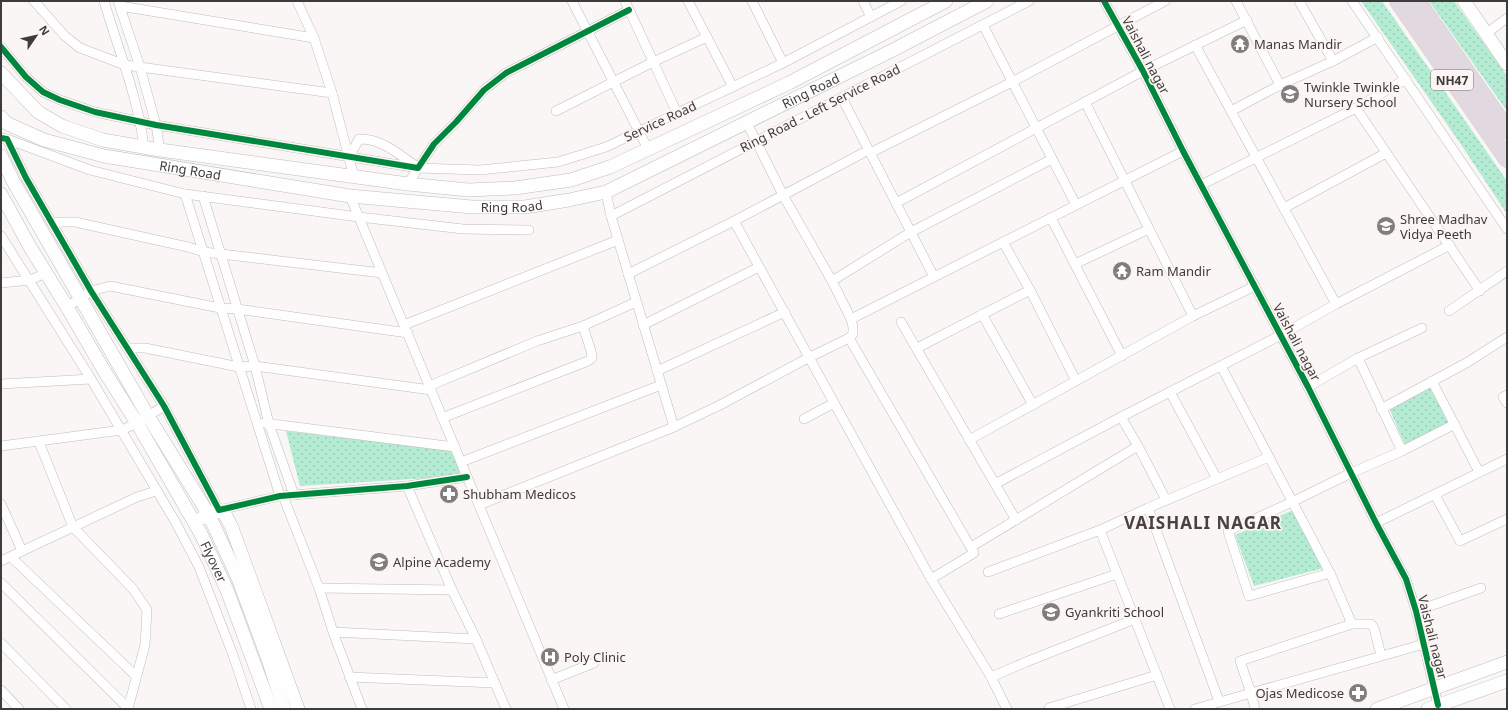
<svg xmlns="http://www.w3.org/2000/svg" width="1508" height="710" viewBox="0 0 1508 710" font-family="'Noto Sans',sans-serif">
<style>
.park{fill:url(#park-dots)}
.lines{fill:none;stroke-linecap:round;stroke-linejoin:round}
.street-casing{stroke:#c0bdbc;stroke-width:10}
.secondary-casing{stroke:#c0bdbc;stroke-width:14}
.highway-casing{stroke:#d3d1d0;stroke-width:18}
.street{stroke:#fefefe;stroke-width:9}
.secondary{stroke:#fefefe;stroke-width:13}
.highway{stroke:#e1d9df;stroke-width:17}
.cycleway-casing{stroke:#fcf5f3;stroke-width:8}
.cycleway{stroke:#00873e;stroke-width:6}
.labels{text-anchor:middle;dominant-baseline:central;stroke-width:3.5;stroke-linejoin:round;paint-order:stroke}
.shield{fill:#fcf5f3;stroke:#777472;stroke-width:1}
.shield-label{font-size:12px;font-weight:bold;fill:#3e3c3b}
.poi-label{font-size:13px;fill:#3e3c3b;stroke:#fcf5f3;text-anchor:start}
.street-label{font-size:13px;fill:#3e3c3b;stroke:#fcf5f3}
.district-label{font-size:17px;font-weight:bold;letter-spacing:1px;fill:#484240;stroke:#fcf5f3}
</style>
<defs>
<pattern id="park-dots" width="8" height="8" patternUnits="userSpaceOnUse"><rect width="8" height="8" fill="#b3ebd3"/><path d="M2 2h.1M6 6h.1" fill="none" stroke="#9bcab6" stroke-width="1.8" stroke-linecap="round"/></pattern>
</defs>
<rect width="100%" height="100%" fill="#faf6f5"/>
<g class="park">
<path d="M1361,1h21l125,180v33l-47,-71z"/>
<path d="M1429,1h25l53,75v35z"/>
<path d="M1429,387l21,35 -45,23 -16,-37z"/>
<path d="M286,431l168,20 6,23 -32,4 -128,8z"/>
<path d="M1293,510l31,58 -70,18 -19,-51z"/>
</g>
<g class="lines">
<g class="street-casing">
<g id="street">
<path d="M34,1l31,35 15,12 45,17 207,28"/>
<path d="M104,1c14,48 34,96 40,146"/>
<path d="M118,1l22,66 16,58 4,25"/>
<path d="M297,1l17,37 18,55 22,84"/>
<path d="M572,1l76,148"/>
<path d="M625,1l52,112"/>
<path d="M688,1l45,86"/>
<path d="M752,1l31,62"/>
<path d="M863,1l8,16"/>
<path d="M1104,1l39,70 40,80 125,236 68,136 30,56 10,32 22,94"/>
<path d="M1236,1l44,84"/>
<path d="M1299,1l34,60"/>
<path d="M1352,1l155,228"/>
<path d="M120,6l194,32"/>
<path d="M983,25l93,180"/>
<path d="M1487,33l20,-15"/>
<path d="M1195,45l141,259"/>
<path d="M1,47l25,30 17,15 17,8 35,12 61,13 262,43 16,-24 22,-22 28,-32 22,-17 123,-63"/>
<path d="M842,98l92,179"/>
<path d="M1085,102l108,214"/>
<path d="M1356,108l124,183"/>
<path d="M556,111l97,-49 54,-25"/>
<path d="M1231,111l49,-26 53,-24 45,-24"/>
<path d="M1,138l6,1 19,39 65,113 73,115 55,104 61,-14 127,-10 60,-9"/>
<path d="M7,139l83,31 95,24 174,23 104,12 66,1"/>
<path d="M870,153l142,-71 153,-81"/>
<path d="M349,157l10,-18c22,-1 41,16 58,28"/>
<path d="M408,184l10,-16 62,2 78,-8 48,-15 177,-84 118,-62"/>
<path d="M1201,185l155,-77 50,-29"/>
<path d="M606,192l5,24 63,211"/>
<path d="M185,194l95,302"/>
<path d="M203,196l52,170 14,58 25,71"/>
<path d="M350,196l214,513"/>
<path d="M896,203l247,-132 104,-51"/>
<path d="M1284,208l102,-55"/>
<path d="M611,216l418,-215"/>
<path d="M1051,218l71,138"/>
<path d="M734,221l197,358 60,98 16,32"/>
<path d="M53,223l10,-1h12l113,25 16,5 178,21"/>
<path d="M1,236l90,143 85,144 23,44 34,88 18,54"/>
<path d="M1003,242l27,48 46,91"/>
<path d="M1075,264l74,-35"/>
<path d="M628,274l106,-53 129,-68"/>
<path d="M832,281l79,-49 141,-73"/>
<path d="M1,283l29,-3 16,-7"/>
<path d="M67,307l24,-16 19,-5 110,22 17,1 171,24"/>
<path d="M1449,311l58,-40"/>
<path d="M982,314l51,91"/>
<path d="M851,319l332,-168"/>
<path d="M901,322l115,198"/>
<path d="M404,325l214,-85"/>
<path d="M643,325l116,-58"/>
<path d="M849,338l125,215 -43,26"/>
<path d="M127,348h18l94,19 16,-1 176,24"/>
<path d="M917,348l113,-58"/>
<path d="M1358,358l44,93"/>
<path d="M1221,366l109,207 22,51"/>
<path d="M657,371l128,-59"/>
<path d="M1432,381l47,91"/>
<path d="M1,384l90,-5"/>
<path d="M429,386l108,-45 46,-15 53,-24"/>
<path d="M1308,387l50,-29 64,-30"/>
<path d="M1170,392l47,87"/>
<path d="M1507,395l-4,2 4,6"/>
<path d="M1381,409l87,-47 39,-25"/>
<path d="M1121,417l17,29 28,54"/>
<path d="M442,418l146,-57 4,-3 -1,-7 -8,-25"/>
<path d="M804,419l30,-16"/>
<path d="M264,423l191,24"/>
<path d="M969,440l224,-124 62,-30"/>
<path d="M39,442l34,85 60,62 14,21 -2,35 -17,64"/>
<path d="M1,446l121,-16 15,-7 27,-17"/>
<path d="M461,462l200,-77"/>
<path d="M995,484l126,-67 160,-82 55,-31 114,-59"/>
<path d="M407,486l45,104 24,49 30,70"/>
<path d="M1435,495l25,46 47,-22"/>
<path d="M283,496l36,92 14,44 29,77"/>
<path d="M1,504l21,47"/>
<path d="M479,505l195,-78 46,-22 88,-47 41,-20 4,-4v-7l-2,-8 -19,-38 -49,-86 -36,-72"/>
<path d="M1148,508l71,193"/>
<path d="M1376,523l131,-64"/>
<path d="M1100,530l70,179"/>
<path d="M971,547l167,-101"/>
<path d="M11,557l125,119"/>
<path d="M1,561l136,-64 19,-6"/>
<path d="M988,572l112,-42 48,-22 121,-51"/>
<path d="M1330,573l-81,23 -21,-65 64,-29 59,-29 51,-22 53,-27"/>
<path d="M1,583l127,125"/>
<path d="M319,588l133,2"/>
<path d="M1416,611l65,-23"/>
<path d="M999,614l118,-40"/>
<path d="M333,632l143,7"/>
<path d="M1,643l65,66"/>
<path d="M349,677l146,6"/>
<path d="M991,677l35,-15 109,-43"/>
<path d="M551,680l43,-17"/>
<path d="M1,690l18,19"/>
<path d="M1049,708l108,-33"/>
<path d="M1195,709l56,-16 -11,-32 112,-37h19l3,4 7,27"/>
<path d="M1255,709l-4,-16 173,-49"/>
</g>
</g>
<g class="secondary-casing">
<g id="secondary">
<path d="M1464,1l43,63"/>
<path d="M1,73l37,39 24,14 41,14 57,10 248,34 60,6 47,-2 56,-8 39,-13 179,-84 157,-82"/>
<path id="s1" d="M1,117l5,6 38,17 60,16 246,40 122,11h53l44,-7 37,-8 287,-142 94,-49"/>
<path d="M1,156l12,25 135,235 61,99 29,63 30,81 16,50"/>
<path id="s2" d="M1,194l29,53 37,60 36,62 34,54 64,111 26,56 44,119"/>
<path d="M202,518l17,-8 7,6 6,12 66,181"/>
<path d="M1377,709l130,-47"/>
<path d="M1428,709l79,-28"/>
</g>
</g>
<g class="highway-casing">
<g id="highway">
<path d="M1398,1l109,158"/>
<path d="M1417,1l90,129"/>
</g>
</g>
<use href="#street" class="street"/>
<use href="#secondary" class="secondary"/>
<use href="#highway" class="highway"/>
<g class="cycleway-casing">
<g id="cycleway">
<path d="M1104,1l39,70 40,80 125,236 68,136 30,56 10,32 22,94"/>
<path d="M1,47l25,30 17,15 17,8 35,12 61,13 262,43 16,-24 22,-22 28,-32 22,-17 123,-63"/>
<path d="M1,138l6,1 19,39 65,113 73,115 55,104 61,-14 127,-10 60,-9"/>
</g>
</g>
<use href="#cycleway" class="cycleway"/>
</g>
<defs>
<g id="temple-disc" transform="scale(1)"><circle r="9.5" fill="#807d7c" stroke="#fcf5f3"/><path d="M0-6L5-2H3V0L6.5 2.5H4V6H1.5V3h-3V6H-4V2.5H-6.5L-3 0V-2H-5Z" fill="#fff"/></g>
<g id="school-disc" transform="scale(1)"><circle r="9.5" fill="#807d7c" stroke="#fcf5f3"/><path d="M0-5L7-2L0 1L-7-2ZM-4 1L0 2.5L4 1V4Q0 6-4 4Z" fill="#fff"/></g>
<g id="pharmacy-disc" transform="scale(1)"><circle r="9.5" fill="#807d7c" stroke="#fcf5f3"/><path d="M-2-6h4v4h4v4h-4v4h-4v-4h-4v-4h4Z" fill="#fff"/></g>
<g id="hospital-disc" transform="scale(1)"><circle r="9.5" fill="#807d7c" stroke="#fcf5f3"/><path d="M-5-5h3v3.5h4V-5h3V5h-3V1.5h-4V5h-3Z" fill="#fff"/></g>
</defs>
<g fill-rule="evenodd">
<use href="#temple-disc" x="1240" y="44"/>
<use href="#school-disc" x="1290" y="94"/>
<use href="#school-disc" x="1386" y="226"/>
<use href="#temple-disc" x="1122" y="271"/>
<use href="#pharmacy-disc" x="449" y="494"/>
<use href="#school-disc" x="379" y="562"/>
<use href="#school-disc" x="1051" y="612"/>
<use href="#hospital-disc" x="550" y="657"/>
<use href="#pharmacy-disc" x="1358" y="693"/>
</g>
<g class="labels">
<rect class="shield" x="1431" y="70" width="42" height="20" rx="3"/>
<g class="shield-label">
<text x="1452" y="80">NH47</text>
</g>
<g class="poi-label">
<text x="1254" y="44">Manas Mandir</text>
<text x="1304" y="87">Twinkle Twinkle<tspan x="1304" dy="15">Nursery School</tspan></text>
<text x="1400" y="219">Shree Madhav<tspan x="1400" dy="15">Vidya Peeth</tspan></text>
<text x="1136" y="271">Ram Mandir</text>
<text x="463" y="494">Shubham Medicos</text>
<text x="393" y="562">Alpine Academy</text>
<text x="1065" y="612">Gyankriti School</text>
<text x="564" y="657">Poly Clinic</text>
<text x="1344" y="693" text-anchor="end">Ojas Medicose</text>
</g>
<g class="street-label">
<text transform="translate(1146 55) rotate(62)">Vaishali nagar</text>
<text stroke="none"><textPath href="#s1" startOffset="847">Ring Road</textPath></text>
<text transform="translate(820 108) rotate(-27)">Ring Road - Left Service Road</text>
<text transform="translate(660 121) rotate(-25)">Service Road</text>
<text stroke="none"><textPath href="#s1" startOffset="199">Ring Road</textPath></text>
<text stroke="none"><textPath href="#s1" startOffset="523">Ring Road</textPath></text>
<text transform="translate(1297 342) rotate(62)">Vaishali nagar</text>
<text stroke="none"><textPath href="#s2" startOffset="425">Flyover</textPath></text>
<text transform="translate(1433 637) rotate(76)">Vaishali nagar</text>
</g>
<g class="district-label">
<text x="1203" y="522">VAISHALI NAGAR</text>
</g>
</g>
<rect width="1508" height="710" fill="none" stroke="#3e3c3b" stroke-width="4"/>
<g transform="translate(36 36) rotate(56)" stroke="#fcf5f3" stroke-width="3" paint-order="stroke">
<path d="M0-3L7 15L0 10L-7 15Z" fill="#3e3c3b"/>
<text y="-6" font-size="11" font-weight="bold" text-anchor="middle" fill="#3e3c3b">N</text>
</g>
</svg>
